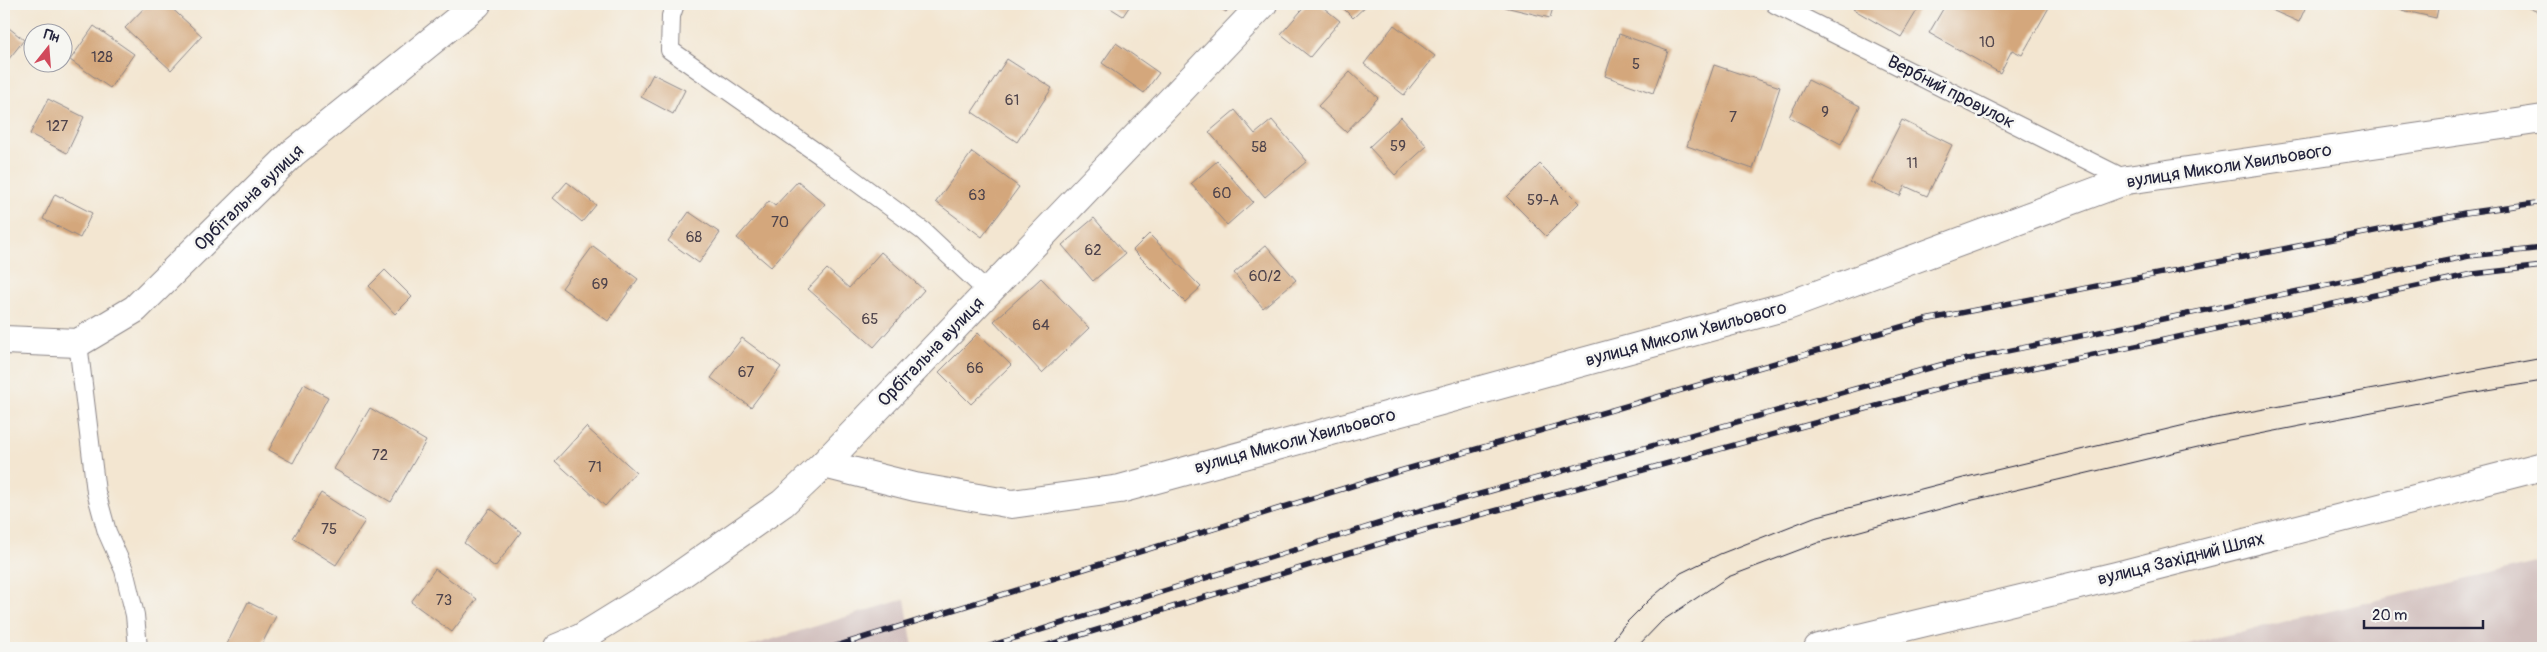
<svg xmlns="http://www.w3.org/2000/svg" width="2547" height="652" viewBox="0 0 2547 652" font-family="Pangolin,sans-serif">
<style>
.industrial{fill:#d1bfbd}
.building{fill:#d4a77c}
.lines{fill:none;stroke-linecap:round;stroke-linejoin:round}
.lane-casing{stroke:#8a8486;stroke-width:20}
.street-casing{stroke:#8a8486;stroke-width:30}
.secondary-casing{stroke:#8a8486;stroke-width:30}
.lane{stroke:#fff;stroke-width:18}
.street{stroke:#fff;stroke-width:28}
.secondary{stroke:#fff;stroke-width:28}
.tram{stroke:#22223b;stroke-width:1}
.rail-casing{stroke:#22223b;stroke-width:5.5}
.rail{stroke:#f6f6f2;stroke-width:4;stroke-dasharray:11;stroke-linecap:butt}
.labels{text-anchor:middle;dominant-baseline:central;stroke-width:5;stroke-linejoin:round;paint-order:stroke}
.number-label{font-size:15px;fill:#4e434b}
.street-label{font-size:18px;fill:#22223b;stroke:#f6f6f2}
</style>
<rect width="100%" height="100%" fill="#f6f6f2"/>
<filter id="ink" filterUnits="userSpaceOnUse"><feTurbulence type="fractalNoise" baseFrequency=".02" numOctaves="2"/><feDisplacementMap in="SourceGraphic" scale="10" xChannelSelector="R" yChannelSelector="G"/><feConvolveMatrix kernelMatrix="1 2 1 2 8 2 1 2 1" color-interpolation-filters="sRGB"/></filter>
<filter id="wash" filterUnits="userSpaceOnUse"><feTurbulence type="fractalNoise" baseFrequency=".0096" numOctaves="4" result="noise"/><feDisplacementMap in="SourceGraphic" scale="20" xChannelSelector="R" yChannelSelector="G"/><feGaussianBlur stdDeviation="1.12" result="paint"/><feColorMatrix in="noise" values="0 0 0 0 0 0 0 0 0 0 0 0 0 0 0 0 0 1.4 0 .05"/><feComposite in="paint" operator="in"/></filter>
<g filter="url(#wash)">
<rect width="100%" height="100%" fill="#f3e6d1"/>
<g class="industrial">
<path d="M2543,561v87h-372l370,-86z"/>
<path d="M905,599l8,49h-169z"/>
</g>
<g id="blocks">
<g class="building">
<path d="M148,4h19l35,32 -31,34 -46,-42z"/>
<path d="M1104,4h27l-8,12z"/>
<path d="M1215,4h18l-7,8z"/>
<path d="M1307,4h12l21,17 -30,36 -29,-23z"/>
<path d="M1339,4h29l-15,14z"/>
<path d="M1505,4h49l-4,14 -45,-11z"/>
<path d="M1857,4h64l-20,33 -48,-28z"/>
<path d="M1946,4h105l-29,51 -10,-5 -12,23 -71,-40z"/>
<path d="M2268,4h39l-8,18 -32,-14z"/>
<path d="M2398,4h41l-3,14 -39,-9z"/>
<path d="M2519,4h24v10z"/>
<path d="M4,24l20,16 -20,25z"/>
<path d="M1394,25l41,31 -31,39 -40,-31z"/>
<path d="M94,26l40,28 -24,34 -40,-28z"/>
<path d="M1619,34l49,17 -15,42 -48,-17z"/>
<path d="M1116,43l43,30 -15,20 -42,-30z"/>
<path d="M1007,59l45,29 -35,54 -45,-30z"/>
<path d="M1714,65l66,22 -27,82 -66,-23z"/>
<path d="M1350,72l28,26 -32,34 -28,-26z"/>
<path d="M653,74l32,16 -12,24 -32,-17z"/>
<path d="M1808,80l52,26 -19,38 -52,-27z"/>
<path d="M48,99l36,18 -17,36 -37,-19z"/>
<path d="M1235,110l20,24 17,-14 35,41 -42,36 -56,-65z"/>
<path d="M1401,117l26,29 -32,29 -26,-28z"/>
<path d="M1902,120l50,25 -25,51 -22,-10 -5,10 -29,-14z"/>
<path d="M972,152l47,35 -37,50 -46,-35z"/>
<path d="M1217,161l36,41 -26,23 -36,-41z"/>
<path d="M1540,164l39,39 -33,33 -39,-39z"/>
<path d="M798,181l27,23 -54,63 -34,-29 32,-37 6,5z"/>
<path d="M567,182l29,23 -14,17 -29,-24z"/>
<path d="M55,194l37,19 -12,25 -37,-19z"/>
<path d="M689,212l31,21 -21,30 -31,-22z"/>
<path d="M1094,218l31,36 -32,27 -31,-36z"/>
<path d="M1149,234l52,53 -16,15 -52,-52z"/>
<path d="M1266,245l30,35 -33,28 -29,-35z"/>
<path d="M593,246l45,33 -30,42 -46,-33z"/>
<path d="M881,252l43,38 -50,57 -66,-58 19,-20 22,19z"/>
<path d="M385,270l27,27 -17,17 -26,-28z"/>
<path d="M1041,278l48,50 -47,45 -48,-52z"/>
<path d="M978,333l33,32 -40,39 -32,-32z"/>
<path d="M742,338l39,29 -30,40 -40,-29z"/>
<path d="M304,384l24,13 -35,66 -24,-13z"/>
<path d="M370,408l56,33 -35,61 -57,-33z"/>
<path d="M586,427l50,45 -31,34 -50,-45z"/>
<path d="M321,493l44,28 -29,44 -43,-27z"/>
<path d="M490,508l31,24 -26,35 -31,-24z"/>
<path d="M435,569l42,30 -25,33 -41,-30z"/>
<path d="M248,602l28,14 -16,32h-35z"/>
</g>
</g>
</g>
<g filter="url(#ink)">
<use href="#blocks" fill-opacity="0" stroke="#8a8486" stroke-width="1"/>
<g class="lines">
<g class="lane-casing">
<g id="lane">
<path d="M675,4l-4,12 -1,34 150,105 103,76 65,61"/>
<path d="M1775,4l352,176"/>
<path d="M78,343l18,149 11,40 17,38 11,45 3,33"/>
</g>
</g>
<g class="street-casing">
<g id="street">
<path d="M4,340l74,3 57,-34 158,-156 184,-149"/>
<path d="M824,464l91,23 97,17 108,-15 667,-183 340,-126 416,-61"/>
<path d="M557,648l24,-10 76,-47 126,-88 41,-39 439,-460"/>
</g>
</g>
<g class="secondary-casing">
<path id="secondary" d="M1818,648l298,-72 427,-110"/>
</g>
<use href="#lane" class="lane"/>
<use href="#street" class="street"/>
<use href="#secondary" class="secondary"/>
<g class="tram">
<path d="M1607,648l17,-23 26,-26 31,-26 39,-19 94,-37 157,-41 239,-57 333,-61"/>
<path d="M1636,648l26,-27 66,-44 92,-35 153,-42 246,-58 250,-49 74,-12"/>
</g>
<g class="rail-casing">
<g id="rail">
<path d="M830,648l570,-177 525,-151 540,-107 78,-11"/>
<path d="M983,648l429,-135 532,-149 525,-108 74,-8"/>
<path d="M1038,648l387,-118 528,-145 520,-111 70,-8"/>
</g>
</g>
<use href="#rail" class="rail"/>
</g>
</g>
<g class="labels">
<g class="number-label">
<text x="1987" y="42">10</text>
<text x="102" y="57">128</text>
<text x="1636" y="64">5</text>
<text x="1012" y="100">61</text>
<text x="1825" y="112">9</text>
<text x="1733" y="117">7</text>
<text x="57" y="126">127</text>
<text x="1398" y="146">59</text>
<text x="1259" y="147">58</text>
<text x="1912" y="163">11</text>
<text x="1222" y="193">60</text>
<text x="977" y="195">63</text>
<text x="1543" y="200">59-А</text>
<text x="780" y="222">70</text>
<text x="694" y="237">68</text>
<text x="1093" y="250">62</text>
<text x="1265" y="276">60/2</text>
<text x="600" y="284">69</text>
<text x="870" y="319">65</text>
<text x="1041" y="325">64</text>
<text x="975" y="368">66</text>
<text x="746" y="372">67</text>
<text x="380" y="455">72</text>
<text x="595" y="467">71</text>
<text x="329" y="529">75</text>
<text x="444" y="600">73</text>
</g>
<g class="street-label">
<text transform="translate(1951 92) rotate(27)">Вербний провулок</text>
<text transform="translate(2229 166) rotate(-9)">вулиця Миколи Хвильового</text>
<text transform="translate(249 198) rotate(-44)">Орбітальна вулиця</text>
<text transform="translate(1686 334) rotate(-15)">вулиця Миколи Хвильового</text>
<text transform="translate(931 352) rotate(-46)">Орбітальна вулиця</text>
<text transform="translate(1295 441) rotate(-15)">вулиця Миколи Хвильового</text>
<text transform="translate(2181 559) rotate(-14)">вулиця Західний Шлях</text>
</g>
</g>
<rect width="2547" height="652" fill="none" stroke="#f6f6f2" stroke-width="20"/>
<g transform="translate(48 48) rotate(17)"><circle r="24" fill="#f6f6f2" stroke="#a1a1a9"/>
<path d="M0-4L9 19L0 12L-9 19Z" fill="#d1495b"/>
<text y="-8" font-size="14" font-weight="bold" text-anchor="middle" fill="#22223b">Пн</text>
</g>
<path d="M2364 620v8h119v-8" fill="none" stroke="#22223b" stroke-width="2.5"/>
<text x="2372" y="620" font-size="15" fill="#22223b" stroke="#f6f6f2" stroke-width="4" paint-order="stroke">20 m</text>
</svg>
